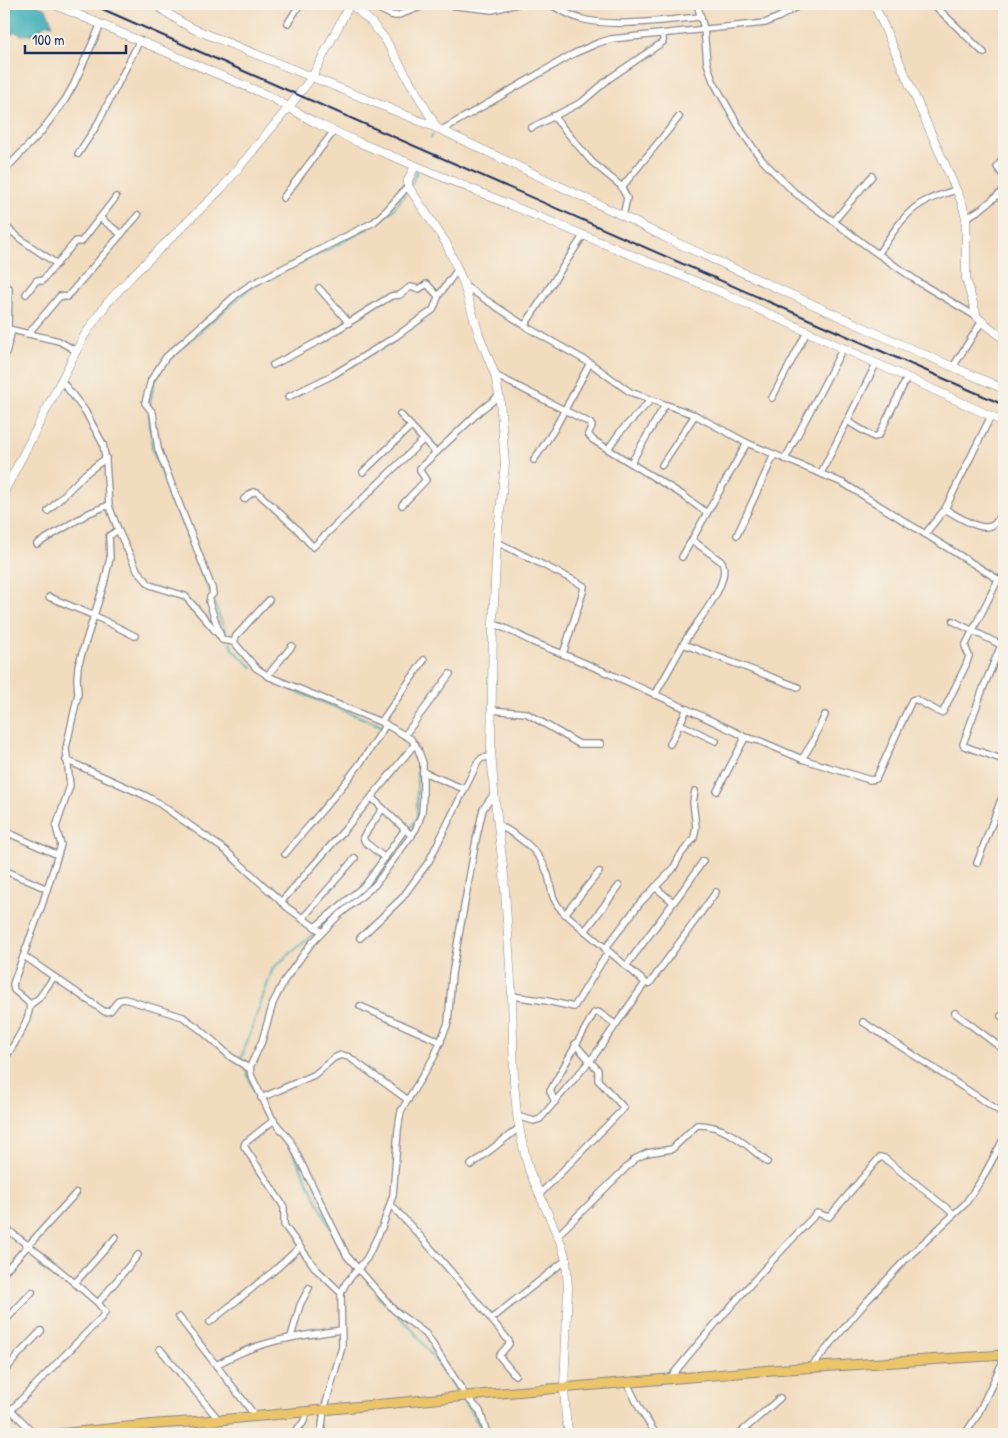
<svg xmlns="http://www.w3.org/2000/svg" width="1008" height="1438" viewBox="0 0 1008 1438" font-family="'Patrick Hand',sans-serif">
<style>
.water{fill:#3fb0b7;stroke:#2d708a}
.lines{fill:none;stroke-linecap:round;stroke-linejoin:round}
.stream{stroke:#3fb0b7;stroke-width:2}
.minor-casing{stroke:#86868e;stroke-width:8}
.tertiary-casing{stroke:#86868e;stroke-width:9}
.primary-casing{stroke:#86868e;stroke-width:11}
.minor{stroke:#fff;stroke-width:5.5}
.tertiary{stroke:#fff;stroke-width:8}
.primary{stroke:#ecc569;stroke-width:9}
.rail{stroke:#1b2f5e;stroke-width:2}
</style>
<rect width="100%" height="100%" fill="#f7f3e8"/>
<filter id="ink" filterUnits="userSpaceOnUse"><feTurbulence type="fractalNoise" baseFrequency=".02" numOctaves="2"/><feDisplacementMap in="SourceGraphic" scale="10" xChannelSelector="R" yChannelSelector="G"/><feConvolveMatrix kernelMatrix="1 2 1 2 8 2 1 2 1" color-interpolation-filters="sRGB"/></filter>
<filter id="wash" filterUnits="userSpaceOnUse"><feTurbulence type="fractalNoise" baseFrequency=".0096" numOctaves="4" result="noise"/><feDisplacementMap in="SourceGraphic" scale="20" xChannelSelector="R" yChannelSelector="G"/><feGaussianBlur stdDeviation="1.12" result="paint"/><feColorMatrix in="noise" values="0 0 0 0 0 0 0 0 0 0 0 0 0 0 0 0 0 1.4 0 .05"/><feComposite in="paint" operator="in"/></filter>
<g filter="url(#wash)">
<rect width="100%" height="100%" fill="#f2dcbe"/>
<path class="water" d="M4,4h30l12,5 7,16 -6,-1 -5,3 -3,7 -17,1 -7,-3 -11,8z"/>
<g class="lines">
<g class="stream">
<path d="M431,138l2,-4"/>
<path d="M411,185l6,-14"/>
<path d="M382,218l11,-8 13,-17"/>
<path d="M267,279l62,-30 39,-21"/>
<path d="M170,357l77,-66 12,-7"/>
<path d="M149,407l5,-23 6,-13"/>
<path d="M149,411l3,38 58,143"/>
<path d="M212,597l16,42"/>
<path d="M230,643l3,7 19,17"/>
<path d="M286,687l98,40"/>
<path d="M405,738l7,8"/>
<path d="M348,904l26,-23 43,-63v-64"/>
<path d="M242,1061l-1,-2 32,-91 56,-47"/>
<path d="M245,1068l17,44 9,10"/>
<path d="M286,1138l58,117"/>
<path d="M377,1295l7,8"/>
<path d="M398,1316l15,14 46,63"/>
<path d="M463,1399l20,32"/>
</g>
</g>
</g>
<g filter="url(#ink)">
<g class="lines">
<g class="minor-casing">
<g id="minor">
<path d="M369,4l22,11 5,1 33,-12"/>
<path d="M439,4l53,6 25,-6"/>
<path d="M549,4c11,5 21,12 32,15 34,9 85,1 120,-2"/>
<path d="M697,4l7,25 3,34 6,18 29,51 20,28 32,32 74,55 52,36 57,34"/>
<path d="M933,4l51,49"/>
<path d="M288,23l12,-19"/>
<path d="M553,116l39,46 29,24 6,12 -4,18"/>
<path d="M531,128l51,-26 28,-24 53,-36v-8"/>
<path d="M442,130l131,-76 25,-11 13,-4 154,-16 14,-6 23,-13"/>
<path d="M78,154l19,-29 43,-85"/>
<path d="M1004,157l-7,10 7,10"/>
<path d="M4,171l37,-39 24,-32 9,-16 27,-60"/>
<path d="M408,186l-21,24 -13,12 -124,63 -13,9 -71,63 -15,23 -6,23 8,10 5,36 54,139 1,6 -3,3 -1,5 13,38 12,2 22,26 14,9 113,46 28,16 7,10 5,14v36l-1,14 -6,16 -41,56 -37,31 -28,29 -26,36 -11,22 -11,38 -12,26 1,8 22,45 17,20 57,116 47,54 32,24 40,62 14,15 7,23"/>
<path d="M622,187l57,-70"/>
<path d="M283,198l51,-67"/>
<path d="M100,218l21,16"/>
<path d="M966,218l15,-9 23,-19"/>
<path d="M834,221l38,-45"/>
<path d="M4,225l19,16 34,23"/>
<path d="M878,254c12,-17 25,-40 44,-51 10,-6 23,-9 33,-13"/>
<path d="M465,286l65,43 60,34 40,29 65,23 52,28 96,40 161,100"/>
<path d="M319,288l30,35"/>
<path d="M26,294l11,-14 5,1 34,-40 5,1 35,-45"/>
<path d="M525,325l58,-89"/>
<path d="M4,328l55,13 17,10"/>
<path d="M8,329l1,-41"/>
<path d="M28,334l32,-38 7,1 71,-82"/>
<path d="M4,360l8,-30"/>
<path d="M273,365l48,-25 70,-44 9,-1 10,-8 9,2 8,-5 11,12"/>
<path d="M953,367l29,-46"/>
<path d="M495,375l95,48 2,3 -4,8 5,6 88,54 26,19"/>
<path d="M61,380l24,31 18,33 3,18 3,44 10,26 18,38 13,15 35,11 34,39"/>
<path d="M288,397l45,-22 62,-38 38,-27 6,-15 19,-26"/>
<path d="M772,398l35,-66"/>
<path d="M400,414l36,39"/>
<path d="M847,421l27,16 5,-2 28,-57"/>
<path d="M608,449l12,-17 31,-32"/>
<path d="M785,459l58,-111"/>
<path d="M534,460l20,-30 36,-67"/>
<path d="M631,463l34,-58"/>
<path d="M662,465l33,-50"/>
<path d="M363,472l48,-46"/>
<path d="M821,473l55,-109"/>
<path d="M244,499l9,-7h4l39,36 17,19 110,-107"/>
<path d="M402,505l24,-25 -6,-9v-3l61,-58 18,-14"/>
<path d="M945,509c11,6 36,24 48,16 6,-4 9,-15 11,-21"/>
<path d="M48,511l37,-37 21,-16"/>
<path d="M925,534l20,-25 46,-93"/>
<path d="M737,535l37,-80"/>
<path d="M497,542l76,38 11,6 -1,6 -20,62"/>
<path d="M37,544l52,-31 20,-8"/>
<path d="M682,557l65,-114"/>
<path d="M49,597l46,19 40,20"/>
<path d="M953,621l48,24"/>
<path d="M493,624c16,4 27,13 42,19 70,27 139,60 207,92l2,5 -27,51"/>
<path d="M1004,638l-20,48 -21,58 1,2 40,14"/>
<path d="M234,642l2,-6 33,-36"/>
<path d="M683,644l115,43"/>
<path d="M267,676l25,-30"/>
<path d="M655,695c10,-18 20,-36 30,-54 11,-19 47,-58 37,-79l-30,-22"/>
<path d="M491,710l35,3 53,31h22"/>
<path d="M381,722l43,-62"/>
<path d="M680,724l36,17"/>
<path d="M405,735l45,-61"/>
<path d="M744,737l16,4 42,18 68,21 6,-1 36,-79 3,-1 26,14 2,-1 23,-47 3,-9 -4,-10 33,-66"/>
<path d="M670,744l17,-35"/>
<path d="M802,759l10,-16 13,-28"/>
<path d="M66,760l78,35 13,7 68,48 63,58 34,24"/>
<path d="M423,772l41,17"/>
<path d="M372,798l40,38"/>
<path d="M383,808l-20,29 2,5 20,16"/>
<path d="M499,825c21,12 41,25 49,50 4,15 3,24 14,36l85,73 3,-1 66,-91"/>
<path d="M4,831l54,24"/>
<path d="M285,854c35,-42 74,-83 101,-130"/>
<path d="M977,863l27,-71"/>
<path d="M4,870l43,19"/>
<path d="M655,887l18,15"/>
<path d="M281,902l66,-75 68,-83"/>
<path d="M565,914l34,-42"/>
<path d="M302,919l53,-61"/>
<path d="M315,927l51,-43 39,-55"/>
<path d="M585,931l34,-45"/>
<path d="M360,938l42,-40 27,-37 49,-99 4,-4 10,-1"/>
<path d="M605,949l35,-46 33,-34 8,-15 13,-16 2,-11 -3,-25 2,-11"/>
<path d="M24,956l81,56 5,-1 9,-11 6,-1 58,18 18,13 30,27 19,12"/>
<path d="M626,966l62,-83 15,-22"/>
<path d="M512,996l35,5 27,6 34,-55"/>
<path d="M30,1005l9,-7 15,-21"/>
<path d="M360,1006l81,36"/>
<path d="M955,1013l49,37"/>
<path d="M1001,1016l3,2"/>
<path d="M863,1022l141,92"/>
<path d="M4,1060c8,-12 29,-44 25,-57l-15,-13 -1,-6 29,-79 19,-60 -5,-18 14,-41 -4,-38 12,-54 -1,-15 1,-13 26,-82 6,-26 -1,-22 9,-6"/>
<path d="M261,1098l53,-23 20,-17 7,-3 8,2 59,43"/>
<path d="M555,1102l-5,-11 44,-78 4,-1 17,12"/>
<path d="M517,1116l17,5 6,-2 54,-63 51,-73"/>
<path d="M274,1120l-29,23 -1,3 40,61v18l32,44 25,24"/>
<path d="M471,1165l48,-37"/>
<path d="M539,1195l85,-87 -26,-28v-10l-23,-26"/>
<path d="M391,1205l30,32 52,60 36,44v3l-10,12 16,19"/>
<path d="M4,1227l47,36 47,40 7,9 -3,5 -91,93"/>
<path d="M558,1235l77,-76 12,-6 25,-4 25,-24c28,-1 50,20 70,37"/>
<path d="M4,1272l72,-79"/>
<path d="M75,1283l41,-46"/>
<path d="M98,1303l40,-48"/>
<path d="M179,1317l77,100"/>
<path d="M491,1319l75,-59"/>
<path d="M4,1322l28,-30"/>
<path d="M210,1322l65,-52 25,-23"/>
<path d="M291,1337l9,-32 9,-17"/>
<path d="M160,1349l59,71"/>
<path d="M216,1365c44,-25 76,-28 125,-35"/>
<path d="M811,1367l56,-66 39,-42 59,-55 17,-25 22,-41"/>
<path d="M4,1372l14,-17 23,-24"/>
<path d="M670,1378c46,-57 96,-112 147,-165l12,4 51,-60 4,1 70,56"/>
<path d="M627,1383l14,28 15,23"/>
<path d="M4,1403l31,31"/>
<path d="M292,1434l11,-11 5,-12"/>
<path d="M321,1434l3,-24 18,-63 -1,-54 5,-10 21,-25 16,-33 10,-30 5,-65 3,-19 33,-54 14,-34 4,-49 24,-134 7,-31 11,-15"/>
<path d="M739,1434l41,-36"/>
<path d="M965,1434l12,-18 27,-57"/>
</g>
</g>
<g class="tertiary-casing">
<g id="tertiary">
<path d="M53,4l216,92 45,26 44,20 363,150 283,130"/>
<path d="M154,4l27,18 13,7 243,99 186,88 41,21 243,110 97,42"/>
<path d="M351,4l20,18 14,17 52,89"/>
<path d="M874,4l88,199 4,15v61l11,38 27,22"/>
<path d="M415,166l-7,14v6l38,57 17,39 16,53 16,40 5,25 5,64 -8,76 -4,84 -2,126 3,42 10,83 8,121 2,86 3,33 5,27 7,28 33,76 4,14 2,28 -4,100 2,31 3,15"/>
<path d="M4,492l80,-156 23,-33 26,-28 89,-87 67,-81 23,-30 38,-73"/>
</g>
</g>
<g class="primary-casing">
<path id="primary" d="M58,1434l99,-10 62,-4 247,-24 306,-26 232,-15"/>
</g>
<use href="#minor" class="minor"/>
<use href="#tertiary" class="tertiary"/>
<use href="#primary" class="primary"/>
<path class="rail" d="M91,4l913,401"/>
</g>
</g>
<rect width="1008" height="1438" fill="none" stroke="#f7f3e8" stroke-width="20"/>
<path d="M25 45v8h101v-8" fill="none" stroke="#1b2f5e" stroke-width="2.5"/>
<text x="32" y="45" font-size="15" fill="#1b2f5e" stroke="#f7f3e8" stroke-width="4" paint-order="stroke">100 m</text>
</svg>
